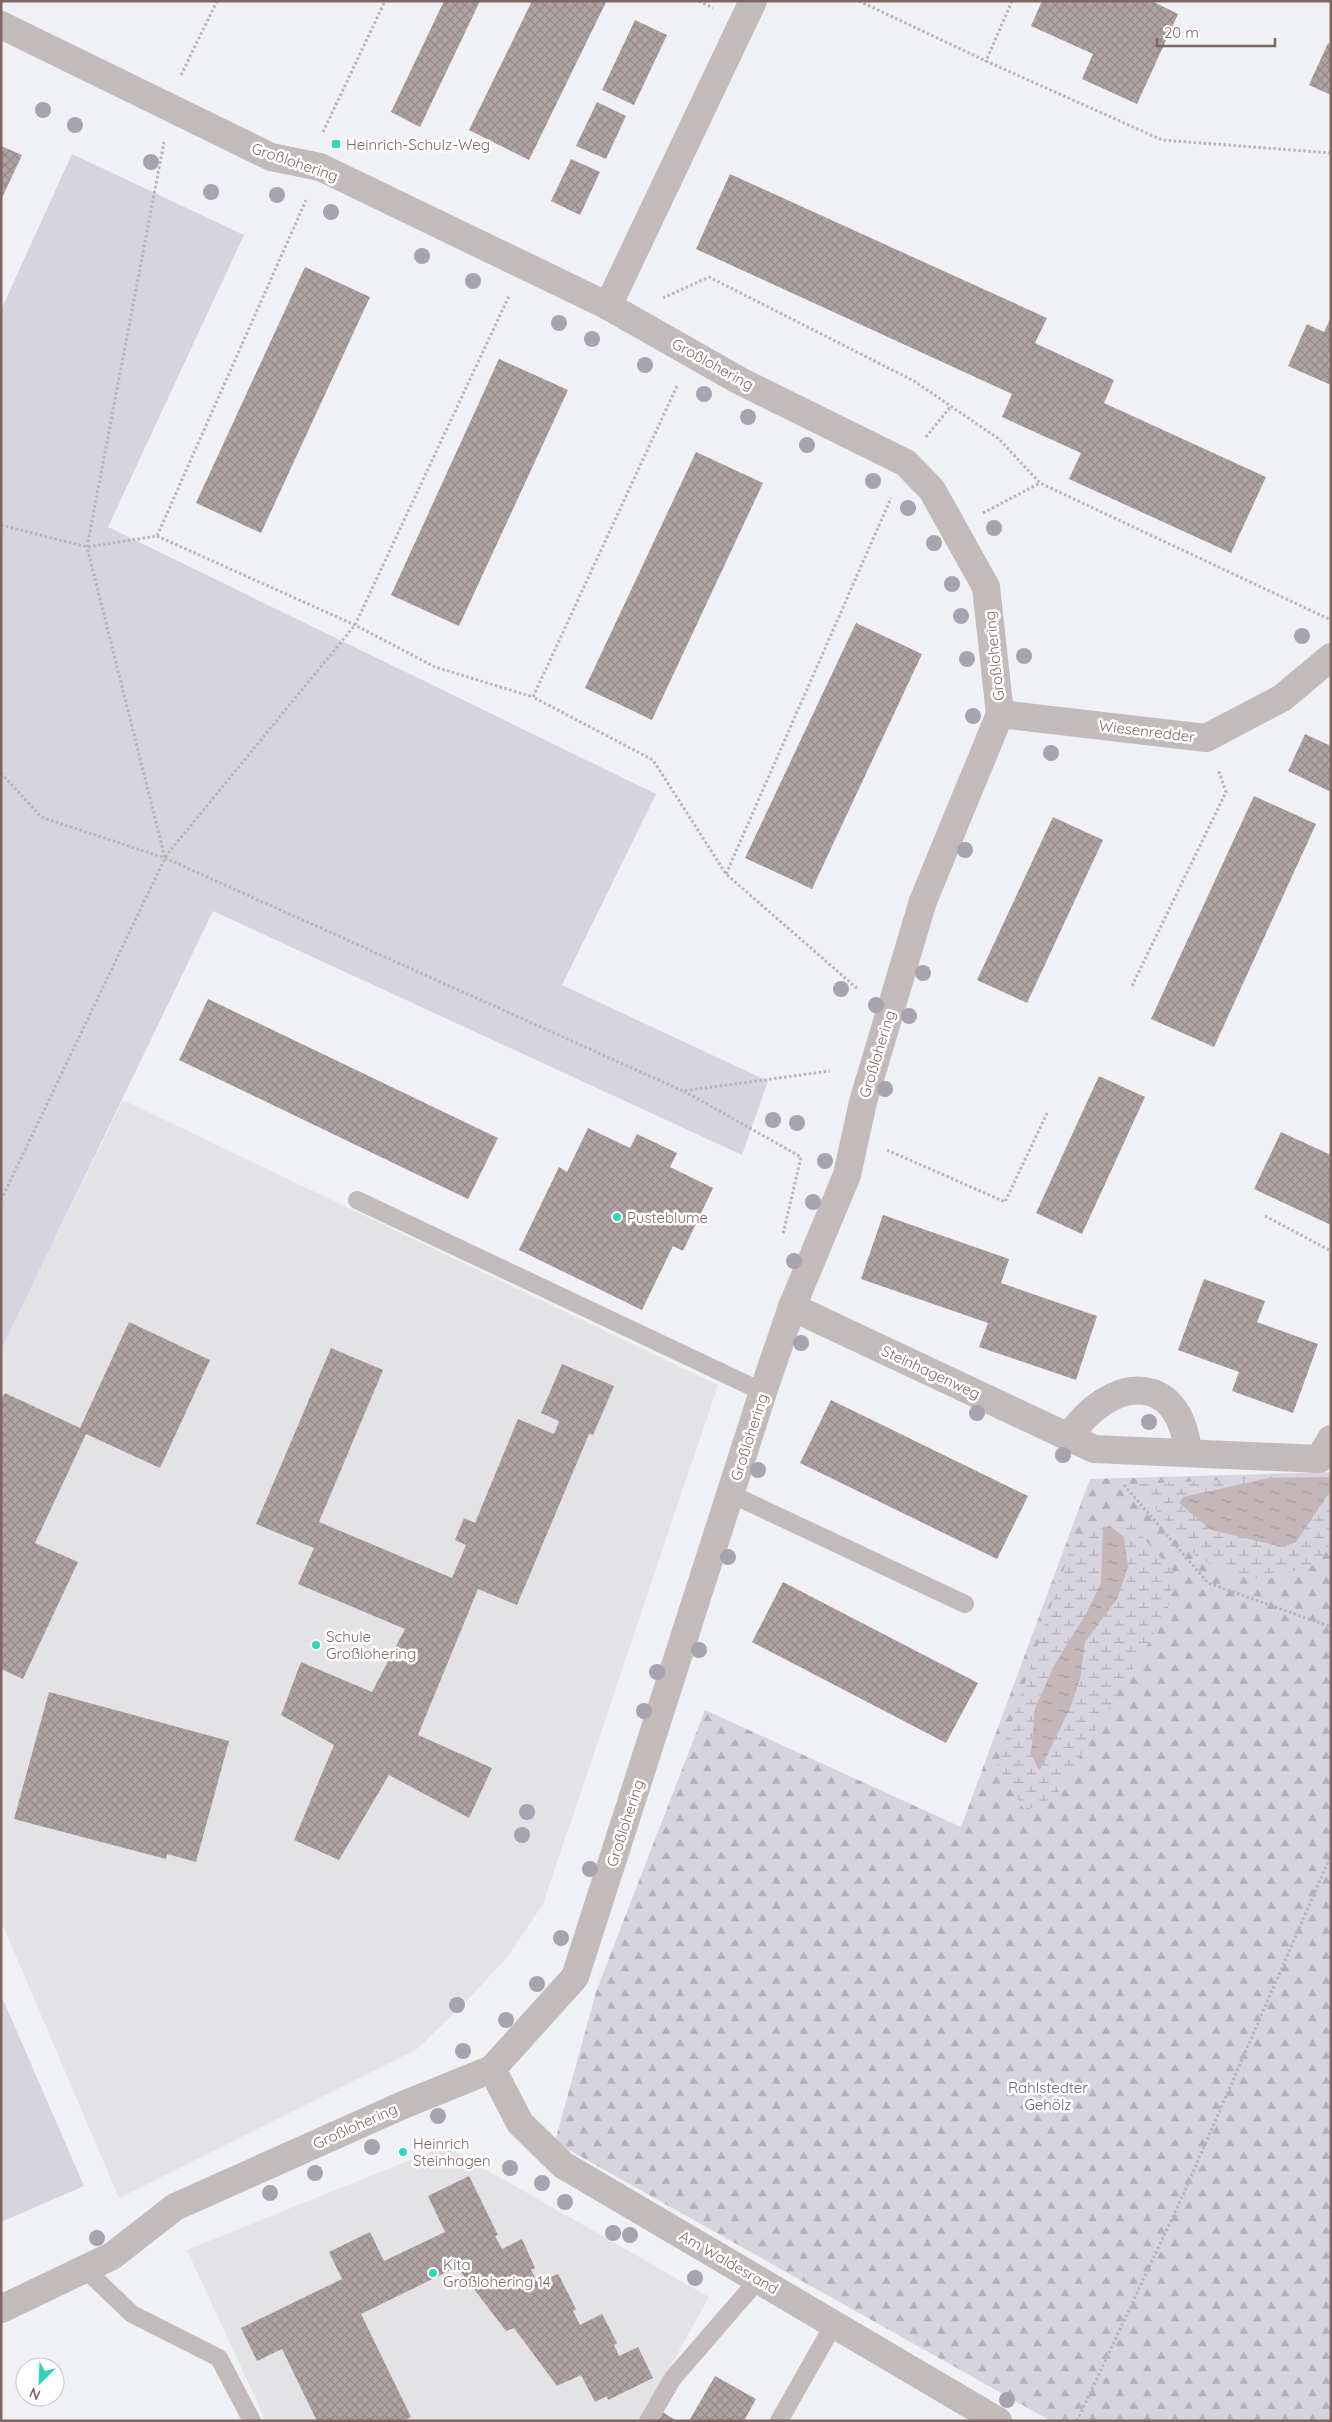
<svg xmlns="http://www.w3.org/2000/svg" width="1332" height="2422" viewBox="0 0 1332 2422" font-family="Quicksand,sans-serif">
<style>
.built{fill:#e3e2e4}
.green{fill:#d6d4dd}
.forest{fill:url(#forest-firs)}
.wetland{fill:url(#wetland-marsh)}
.water{fill:url(#water-ripples)}
.building{fill:url(#building-cross-hatch)}
.lines{fill:none;stroke-linecap:round;stroke-linejoin:round}
.path{stroke:#bab5b5;stroke-width:3;stroke-dasharray:2.5 2.5;stroke-linecap:butt}
.lane{stroke:#c2bbbb;stroke-width:18}
.street{stroke:#c2bbbb;stroke-width:28}
.tree{fill:#a7a3af}
.poi-dot{fill:#2ed6b8;stroke:#fff;stroke-width:2}
.labels{text-anchor:middle;dominant-baseline:central;stroke-width:5;stroke-linejoin:round;paint-order:stroke}
.poi-label{font-size:15px;fill:#7f6665;stroke:#fff;text-anchor:start}
.street-label{font-size:15px;fill:#7f6665;stroke:#fff}
.park-label{font-size:15px;fill:#6b6377;stroke:#fff}
</style>
<defs>
<pattern id="forest-firs" width="22" height="20" patternUnits="userSpaceOnUse" patternTransform="scale(1.25)"><rect width="22" height="20" fill="#d6d4dd"/><path d="M5 1l3.5 6h-7zM16 11l3.5 6h-7z" fill="#b3b0b7"/></pattern>
<pattern id="wetland-marsh" width="20" height="14" patternUnits="userSpaceOnUse" patternTransform="scale(1.25)"><rect width="20" height="14" fill="#d6d4dd"/><path d="M1 5h8M5 5V1M11 12h8M15 12V8" fill="none" stroke="#b3b0b7"/></pattern>
<pattern id="water-ripples" width="26" height="14" patternUnits="userSpaceOnUse" patternTransform="scale(1.25)"><rect width="26" height="14" fill="#c5b7b9"/><path d="M2 4q2-2 4 0t4 0M15 11q2-2 4 0t4 0" fill="none" stroke="#a5999a"/></pattern>
<pattern id="building-cross-hatch" width="8" height="8" patternUnits="userSpaceOnUse" patternTransform="scale(1.25)"><rect width="8" height="8" fill="#afa2a3"/><path d="M0 0l8 8M0 8l8-8" fill="none" stroke="#948888"/></pattern>
</defs>
<rect width="100%" height="100%" fill="#f0f1f4"/>
<g class="built">
<path d="M123,1100l595,285 -175,519 -35,52 -42,46 -49,47 -298,149 -118,-277v-571z"/>
<path d="M445,2146l264,151 -69,124h-374l-79,-171z"/>
</g>
<g class="green">
<path d="M72,154l172,81 -136,292 548,267 -94,191 206,96 -26,74 -529,-244 -212,439v-1040z"/>
<path d="M1,1995l83,191 -83,36z"/>
</g>
<path class="forest" d="M1331,1472v949h-280l-496,-279 41,-150 109,-282 256,117 129,-348z"/>
<g class="wetland">
<path d="M1269,1478l-86,19 113,45 35,-52v53l-14,21 -52,16 -35,-6 -33,-17 -63,-73z"/>
<path d="M1129,1521l46,53 -8,38 -111,184 -31,15 -28,-46 76,-223 16,-11 14,-4 -2,56 -14,29 -56,143 8,15 41,-91 5,-37 32,-43 7,-62 -14,-11z"/>
</g>
<g class="water">
<path d="M1331,1477v13l-35,52 -13,5 -72,-17 -32,-27 4,-6 86,-19z"/>
<path d="M1110,1526l14,11 4,30 -11,32 -32,43 -5,37 -10,29 -30,62 -9,-15 4,-47 20,-44 32,-52 14,-29 2,-56z"/>
</g>
<g class="building">
<path d="M444,1h36l-60,126 -29,-15z"/>
<path d="M532,1l74,1 -77,158 -60,-30z"/>
<path d="M1042,1h110l26,13 -41,90 -55,-25 11,-25 -62,-28z"/>
<path d="M635,20l32,15 -33,70 -32,-15z"/>
<path d="M1328,43l3,2v50l-22,-10z"/>
<path d="M597,102l29,14 -20,43 -30,-13z"/>
<path d="M1,146l21,9 -21,45z"/>
<path d="M571,159l29,13 -20,43 -29,-14z"/>
<path d="M730,174l317,144 -12,25 79,37 -10,23 162,74 -35,76 -162,-74 12,-26 -79,-36 10,-23 -316,-145z"/>
<path d="M305,267l65,30 -109,236 -65,-30z"/>
<path d="M1331,317v68l-43,-19 19,-42 17,8z"/>
<path d="M499,359l69,31 -109,236 -68,-31z"/>
<path d="M696,452l67,31 -111,237 -67,-32z"/>
<path d="M856,623l66,31 -110,235 -67,-31z"/>
<path d="M1305,734l26,12v46l-43,-21z"/>
<path d="M1254,796l62,28 -102,223 -63,-28z"/>
<path d="M1053,817l50,23 -76,163 -50,-23z"/>
<path d="M208,999l290,139 -30,61 -289,-139z"/>
<path d="M1099,1076l46,21 -63,137 -46,-21z"/>
<path d="M588,1128l42,20 7,-14 40,19 -7,14 43,21 -30,63 -10,-5 -31,64 -123,-60 40,-83 8,5z"/>
<path d="M1281,1132l50,23v70l-77,-36z"/>
<path d="M883,1215l126,44 -8,24 96,33 -21,64 -97,-33 9,-24 -127,-44z"/>
<path d="M1204,1279l61,22 -8,21 61,22 -25,69 -61,-22 7,-19 -61,-22z"/>
<path d="M129,1322l81,38 -50,108 -74,-34 -51,109 43,19 -55,117 -22,-10v-269l4,-7 75,35z"/>
<path d="M331,1348l52,22 -64,152 133,56 14,-33 -11,-5 9,-22 11,5 43,-104 36,15 5,-13 -18,-8 21,-49 52,22 -21,49 -4,-1 -72,171 -39,-16 -60,146 74,33 -23,50 -80,-43 -50,85 -45,-20 40,-95 -53,-30 20,-53 71,30 33,-63 -107,-45 16,-36 -58,-24z"/>
<path d="M831,1400l197,96 -31,63 -197,-96z"/>
<path d="M783,1582l195,101 -32,60 -194,-101z"/>
<path d="M49,1692l180,49 -33,121 -29,-8 -1,5 -152,-40z"/>
<path d="M469,2176l29,59 -3,1 7,13 20,-10 13,29 -4,2 7,13 20,-9 18,35 -3,2 7,14 22,-11 15,29 -3,2 5,11 19,-9 15,31 -45,22 -1,-4 -12,6 -14,-27 -24,11 -43,-58 -8,3 -49,-64 -96,47 50,103 -8,4h-86l-35,-72 -25,12 -16,-33 101,-49 -13,-27 41,-20 14,29 61,-29 -17,-36z"/>
<path d="M715,2376l41,23 -12,22h-55z"/>
<path d="M659,2410l18,11h-25z"/>
</g>
<g class="lines">
<g class="path">
<path d="M699,1l14,7"/>
<path d="M859,1l127,60"/>
<path d="M1012,1l-26,60 176,79 169,13"/>
<path d="M181,75l36,-74"/>
<path d="M323,132l62,-131"/>
<path d="M663,298l46,-21 205,104 85,58 41,44 291,137"/>
<path d="M677,386l-144,311 120,63 73,114 133,116"/>
<path d="M926,437l25,-31"/>
<path d="M983,513l57,-30"/>
<path d="M1,525l86,22 70,-11 149,-336"/>
<path d="M157,536l198,89 80,42 98,30"/>
<path d="M1,773l40,44 124,41 518,233 147,-20"/>
<path d="M165,857l190,-232 154,-329"/>
<path d="M726,874l165,-376"/>
<path d="M1132,986l94,-194 -8,-23"/>
<path d="M684,1091l117,66 -18,77"/>
<path d="M887,1150l118,52 43,-91"/>
<path d="M1,1200l164,-342 -78,-311 77,-405"/>
<path d="M1265,1216l66,35"/>
<path d="M1124,1485l84,98 123,44"/>
<path d="M1077,2421l106,-226 148,-340"/>
</g>
<g class="lane">
<path d="M357,1200l406,192"/>
<path d="M731,1494l234,110"/>
<path d="M85,2269l47,45 87,44 33,63"/>
<path d="M648,2421l25,-43 85,-98"/>
<path d="M779,2421l55,-97"/>
</g>
<g class="street">
<path d="M1,25l270,132 49,10 288,139 132,75 166,82 26,27 54,97 14,127 -77,187 -60,201 -16,73 -55,132 -29,85 -188,585 -83,92 -89,36 -228,102 -63,49 -111,53"/>
<path d="M608,306l145,-305"/>
<path d="M1000,714l206,24 76,-40 49,-41"/>
<path d="M792,1307l302,142 225,10 12,-20"/>
<path d="M1069,1437c39,-60 111,-69 119,16"/>
<path d="M492,2069l28,54 43,42 435,256"/>
</g>
</g>
<g class="tree">
<circle cx="43" cy="110" r="8"/>
<circle cx="75" cy="125" r="8"/>
<circle cx="151" cy="162" r="8"/>
<circle cx="211" cy="192" r="8"/>
<circle cx="277" cy="195" r="8"/>
<circle cx="331" cy="212" r="8"/>
<circle cx="422" cy="256" r="8"/>
<circle cx="473" cy="281" r="8"/>
<circle cx="559" cy="323" r="8"/>
<circle cx="592" cy="339" r="8"/>
<circle cx="645" cy="365" r="8"/>
<circle cx="704" cy="394" r="8"/>
<circle cx="748" cy="417" r="8"/>
<circle cx="807" cy="445" r="8"/>
<circle cx="873" cy="481" r="8"/>
<circle cx="908" cy="508" r="8"/>
<circle cx="994" cy="528" r="8"/>
<circle cx="934" cy="543" r="8"/>
<circle cx="952" cy="584" r="8"/>
<circle cx="961" cy="616" r="8"/>
<circle cx="1302" cy="636" r="8"/>
<circle cx="1024" cy="656" r="8"/>
<circle cx="967" cy="659" r="8"/>
<circle cx="973" cy="716" r="8"/>
<circle cx="1051" cy="753" r="8"/>
<circle cx="965" cy="850" r="8"/>
<circle cx="923" cy="973" r="8"/>
<circle cx="841" cy="989" r="8"/>
<circle cx="876" cy="1005" r="8"/>
<circle cx="909" cy="1016" r="8"/>
<circle cx="885" cy="1089" r="8"/>
<circle cx="773" cy="1120" r="8"/>
<circle cx="797" cy="1123" r="8"/>
<circle cx="825" cy="1161" r="8"/>
<circle cx="813" cy="1202" r="8"/>
<circle cx="794" cy="1261" r="8"/>
<circle cx="801" cy="1343" r="8"/>
<circle cx="977" cy="1413" r="8"/>
<circle cx="1149" cy="1422" r="8"/>
<circle cx="1063" cy="1455" r="8"/>
<circle cx="758" cy="1470" r="8"/>
<circle cx="728" cy="1557" r="8"/>
<circle cx="699" cy="1650" r="8"/>
<circle cx="657" cy="1672" r="8"/>
<circle cx="644" cy="1711" r="8"/>
<circle cx="527" cy="1812" r="8"/>
<circle cx="522" cy="1835" r="8"/>
<circle cx="590" cy="1869" r="8"/>
<circle cx="561" cy="1938" r="8"/>
<circle cx="537" cy="1984" r="8"/>
<circle cx="457" cy="2005" r="8"/>
<circle cx="506" cy="2020" r="8"/>
<circle cx="463" cy="2051" r="8"/>
<circle cx="438" cy="2116" r="8"/>
<circle cx="372" cy="2147" r="8"/>
<circle cx="510" cy="2168" r="8"/>
<circle cx="315" cy="2173" r="8"/>
<circle cx="542" cy="2183" r="8"/>
<circle cx="270" cy="2193" r="8"/>
<circle cx="565" cy="2202" r="8"/>
<circle cx="613" cy="2233" r="8"/>
<circle cx="630" cy="2235" r="8"/>
<circle cx="97" cy="2238" r="8"/>
<circle cx="695" cy="2278" r="8"/>
<circle cx="1007" cy="2400" r="8"/>
</g>
<g class="poi-dot">
<rect x="331" y="139" width="10" height="10" rx="2.5"/>
<circle cx="617" cy="1217" r="5"/>
<circle cx="316" cy="1645" r="5"/>
<circle cx="403" cy="2152" r="5"/>
<circle cx="433" cy="2273" r="5"/>
</g>
<g class="labels">
<g class="poi-label">
<text x="346" y="144">Heinrich-Schulz-Weg</text>
<text x="627" y="1217">Pusteblume</text>
<text x="326" y="1636">Schule<tspan x="326" dy="17">Großlohering</tspan></text>
<text x="413" y="2143">Heinrich<tspan x="413" dy="17">Steinhagen</tspan></text>
<text x="443" y="2264">Kita<tspan x="443" dy="17">Großlohering 14</tspan></text>
</g>
<g class="street-label">
<text transform="translate(295 162) rotate(19)">Großlohering</text>
<text transform="translate(713 364) rotate(29)">Großlohering</text>
<text transform="translate(994 656) rotate(-96)">Großlohering</text>
<text transform="translate(1147 731) rotate(7)">Wiesenredder</text>
<text transform="translate(877 1054) rotate(-73)">Großlohering</text>
<text transform="translate(931 1372) rotate(25)">Steinhagenweg</text>
<text transform="translate(749 1437) rotate(-72)">Großlohering</text>
<text transform="translate(625 1823) rotate(-72)">Großlohering</text>
<text transform="translate(355 2126) rotate(-24)">Großlohering</text>
<text transform="translate(729 2262) rotate(30)">Am Waldesrand</text>
</g>
<g class="park-label">
<text x="1048" y="2087">Rahlstedter<tspan x="1048" dy="17">Gehölz</tspan></text>
</g>
</g>
<rect width="1332" height="2422" fill="none" stroke="#7f6665" stroke-width="5"/>
<g transform="translate(40 2382) rotate(204)"><circle r="24" fill="#ffffff" stroke="#ccc2c1"/>
<path d="M0-4L9 19L0 12L-9 19Z" fill="#2ed6b8"/>
<text y="-8" font-size="14" font-weight="bold" text-anchor="middle" fill="#7f6665">N</text>
</g>
<path d="M1157 38v8h118v-8" fill="none" stroke="#7f6665" stroke-width="2.5"/>
<text x="1164" y="38" font-size="15" fill="#7f6665" stroke="#ffffff" stroke-width="4" paint-order="stroke">20 m</text>
</svg>
